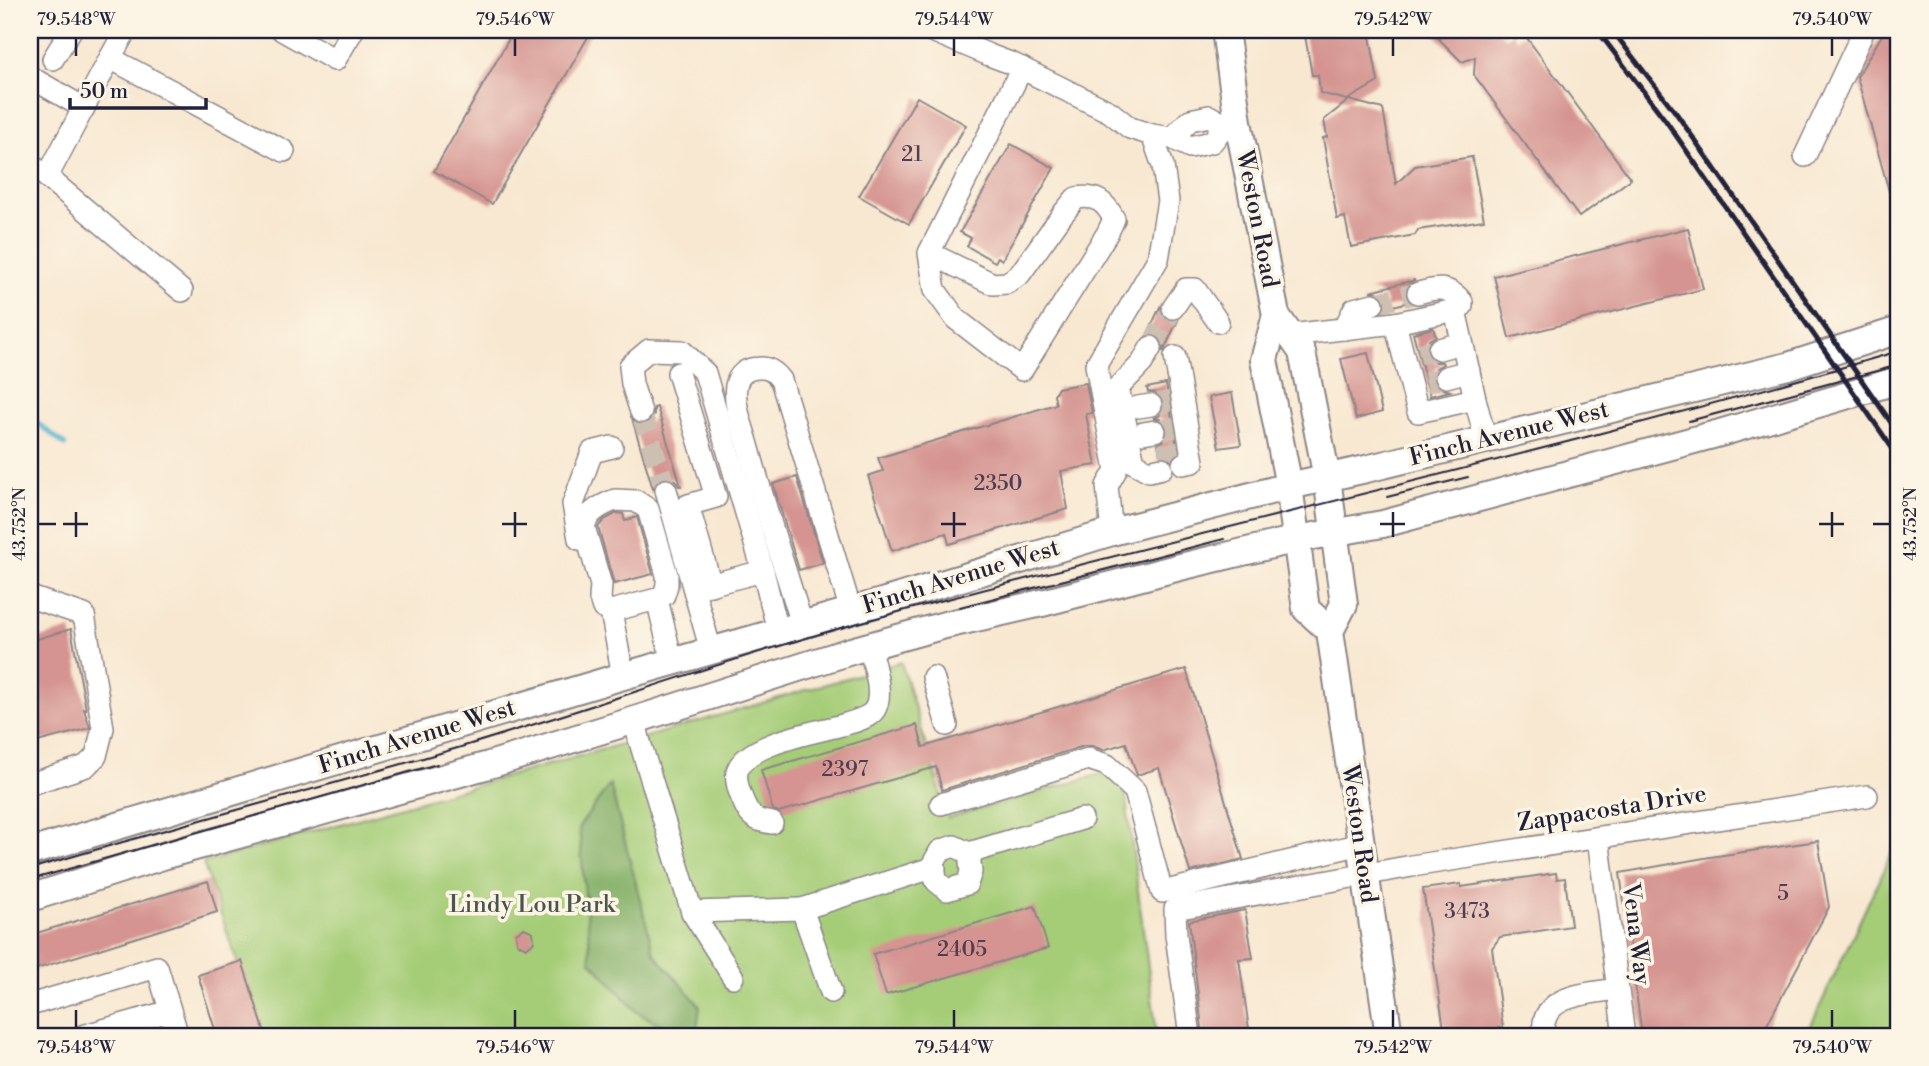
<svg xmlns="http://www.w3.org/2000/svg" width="1929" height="1066" viewBox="0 0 1929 1066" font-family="'Libre Bodoni',serif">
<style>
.green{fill:#a5cd77;stroke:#647859;stroke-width:2}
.forest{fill:#84b068;stroke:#536952;stroke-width:2}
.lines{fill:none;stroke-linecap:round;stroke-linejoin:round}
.stream{stroke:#51b3cf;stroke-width:5}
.building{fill:#d59491}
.minor-tunnel{stroke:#cdc0b3;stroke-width:21;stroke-dasharray:21 10;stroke-linecap:butt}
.minor-casing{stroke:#8d8586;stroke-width:24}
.major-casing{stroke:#8d8586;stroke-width:30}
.minor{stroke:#fff;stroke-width:21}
.major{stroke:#fff;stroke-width:26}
.tram{stroke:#22223b;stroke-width:2}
.rail{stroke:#22223b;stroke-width:5}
.ticks{fill:none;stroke:#22223b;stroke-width:2.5}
.labels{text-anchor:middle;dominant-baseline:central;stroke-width:7;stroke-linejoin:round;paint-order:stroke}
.number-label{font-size:21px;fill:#4f3e50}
.street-label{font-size:24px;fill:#22223b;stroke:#fcf5e5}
.park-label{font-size:24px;fill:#49554d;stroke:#fcf5e5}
.neatline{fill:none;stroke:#22223b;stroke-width:2.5}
.ticks-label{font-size:18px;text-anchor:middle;fill:#22223b}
</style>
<rect width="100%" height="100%" fill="#fcf5e5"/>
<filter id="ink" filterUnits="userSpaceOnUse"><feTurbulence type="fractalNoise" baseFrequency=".0143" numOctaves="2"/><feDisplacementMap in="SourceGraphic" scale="14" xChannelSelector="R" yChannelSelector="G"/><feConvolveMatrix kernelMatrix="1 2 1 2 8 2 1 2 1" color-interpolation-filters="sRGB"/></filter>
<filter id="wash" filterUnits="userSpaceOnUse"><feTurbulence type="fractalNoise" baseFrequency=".00686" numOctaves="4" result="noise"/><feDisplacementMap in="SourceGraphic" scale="28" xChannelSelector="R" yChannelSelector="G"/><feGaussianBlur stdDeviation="1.57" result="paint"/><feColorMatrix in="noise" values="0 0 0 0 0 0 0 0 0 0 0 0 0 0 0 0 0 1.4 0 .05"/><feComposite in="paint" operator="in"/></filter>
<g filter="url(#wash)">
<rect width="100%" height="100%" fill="#f8e8d1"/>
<g class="green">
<path d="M901,662l47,156 174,-50 35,268h-894l-60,-173 436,-124z"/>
<path d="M1899,837v199h-93z"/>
</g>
<path class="forest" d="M610,784l44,169 46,53 -4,30h-13l-45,-23 -47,-52 -12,-134z"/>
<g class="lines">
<path class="stream" d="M30,417l35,28"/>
</g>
<g id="blocks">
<g class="building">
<path d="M514,30h78l-100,174 -58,-33z"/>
<path d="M1304,30h65l9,52 -31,18 -27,-7 -2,-18h-6z"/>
<path d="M1430,30h68l8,8 5,-5 5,6 8,-5 107,145 -52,38 -105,-142 1,-18 -13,5z"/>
<path d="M1885,30h14v182l-4,1 -38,-136z"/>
<path d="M917,97l49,28 -57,99 -50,-28z"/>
<path d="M1349,100l34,9 13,75 19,-18 57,-9 12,63 -66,10 -3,5 -64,12 -6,-30 -8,2 -14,-81 4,-1 -3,-17z"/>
<path d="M1011,144l43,24 -52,92 -4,-3 -3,5 -28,-16 4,-8 -11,-6z"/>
<path d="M1688,228l15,61 -194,49 -15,-62z"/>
<path d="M1415,280l-6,3 -3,6 -1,7 4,6 -24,6 1,-7 -3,-6 -6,-3 -7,-1z"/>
<path d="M1160,307l2,7 4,5 7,2 5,-1 -15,32 1,-6 -2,-6 -5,-5h-10z"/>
<path d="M1433,328l3,8 -7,4 -3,6v6l4,7 6,3h6l1,2 -7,4 -3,6v6l4,7 13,4 -20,5 -17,-63z"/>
<path d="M1368,353l14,59 -26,7 -15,-60z"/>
<path d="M1086,383l6,30 -6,1 10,51 -35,6 7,38 -119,35 -3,-11 -54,18 -24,-75 15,-5 -5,-13 178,-54 -2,-9 4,-7z"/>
<path d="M1166,384l12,68 -7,7 -6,-4h-5l-2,-11 5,-3 4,-5 1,-8 -2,-5 -6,-4 -7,-1 6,-2 4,-6 1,-8 -2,-5 -6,-4 -8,-1 -1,-4z"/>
<path d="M1232,393l9,52 -22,3 -10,-51z"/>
<path d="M657,407l24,79h-2l-4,-6 -5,-2 -7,-1 -7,4 -3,8 -20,-67 6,3 7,-1 5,-4 3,-6v-6z"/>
<path d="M797,477l26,86 -24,7 -26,-86z"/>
<path d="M617,513l6,1 2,7 12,-4 16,57 -39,10 -16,-57 6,-7z"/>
<path d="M71,629l15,80h-2l6,19 -60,16v-103z"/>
<path d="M1186,669l57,190 -53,13 -31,-104 -22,7 -11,-32 -23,7 -11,-4h-8l-142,44 -6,-23 -157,45 -6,-2 -12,-40 156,-45 6,22z"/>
<path d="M1818,841l11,66 -68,129h-119l-22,-163 90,-16z"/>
<path d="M1556,873l1,6 8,-1 6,48 -71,11 -8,11 11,80h-4l1,8h-55l-22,-147 38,-5v3z"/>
<path d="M208,881l9,31 -187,59v-36z"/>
<path d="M1035,906l13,42 -162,47 -13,-41z"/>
<path d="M1245,910l8,48 -14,1 11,77h-47l-14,-115z"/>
<path d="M524,928l9,4 1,10 -8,6 -9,-5 -1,-10z"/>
<path d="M242,961l24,75h-49l-19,-61z"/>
</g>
</g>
</g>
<g filter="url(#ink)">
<use href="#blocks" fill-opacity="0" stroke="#8d8586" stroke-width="2"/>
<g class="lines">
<g class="minor-tunnel">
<path d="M1373,304l45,-11"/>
<path d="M1151,347l22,-39"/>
<path d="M1419,354l20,-5"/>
<path d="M1426,382l20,-5"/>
<path d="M1151,405l20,-4"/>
<path d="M641,412l25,78"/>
<path d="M1155,431l21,-4"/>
<path d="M1159,455l22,-3"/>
</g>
<g class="minor-casing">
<g id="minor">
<path d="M126,30l-16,28 174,93"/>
<path d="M282,30l53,30 18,-30"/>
<path d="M930,30l59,25 24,9 97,48 20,16 22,7 20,3 18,9 22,-5 13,-17 -16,-9 -19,4 -18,18"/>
<path d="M53,59l18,-29"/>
<path d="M30,77l54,31"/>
<path d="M1805,156l59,-126"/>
<path d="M30,164l17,13 63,-119"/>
<path d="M47,177l135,114"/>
<path d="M929,253l6,37 21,29 66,51 86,-138 6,-13c-9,-18 -18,-24 -38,-21l-14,17 -42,59 -13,9 -14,1 -64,-31 93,-185"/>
<path d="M1173,308l13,-19h9l23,33"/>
<path d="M1455,310l20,89"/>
<path d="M1395,323l60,-13 7,-4v-4c-13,-17 -26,-14 -44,-9"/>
<path d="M1344,329l10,-20 19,-5"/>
<path d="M1290,335l105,-12 23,89 57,-13 11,41"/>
<path d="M1151,347l-9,16 -24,25 16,75 15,8 13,-3"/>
<path d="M1439,349l23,-6"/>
<path d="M1175,357l18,105 -10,2"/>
<path d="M678,373l38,124 -28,8 23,80"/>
<path d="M1446,377l23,-6"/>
<path d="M1138,407l13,-2"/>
<path d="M641,412l-9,-28 -2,-18 19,-16 33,1 23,22 58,198 15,60"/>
<path d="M1143,433l12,-2"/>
<path d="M666,490l45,161"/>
<path d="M615,500l21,1 12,8 19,66v10l-3,10 -7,4 -46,12 -8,-3 -3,-9 1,-14 -17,-58c3,-15 18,-22 31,-27z"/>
<path d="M1112,532l-5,-46 9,-16 -20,-105 62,-106 10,-58 -5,-35 -11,-31"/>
<path d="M579,539l-6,-35 19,-52 20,-5"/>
<path d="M697,588l66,-17"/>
<path d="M30,597l54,18 19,113 -7,28 -10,10 -56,18"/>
<path d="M657,599l15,62"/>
<path d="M611,611l12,65"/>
<path d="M802,624c-18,-58 -37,-116 -53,-175 -5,-20 -16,-43 -13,-63 2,-12 11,-18 23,-18 10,-1 16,4 22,12l70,231"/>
<path d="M933,677l14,48"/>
<path d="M635,720l4,19 53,173 110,-3 29,83"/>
<path d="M941,804l147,-45 19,6 28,26 27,101 199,-48"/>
<path d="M772,823c-15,-2 -22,-5 -28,-20 -4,-9 -9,-21 -7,-31 6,-28 80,-40 105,-47 10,-3 27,-6 33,-16 9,-16 -2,-46 -6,-63"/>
<path d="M1598,838l26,198"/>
<path d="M969,853l2,19 -4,12 -20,6 -11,-9 -2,-19 6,-11 14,-5 15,7 113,-34"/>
<path d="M802,909l133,-42"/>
<path d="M692,912l41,65"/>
<path d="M30,1005l127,-38 21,69"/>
<path d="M82,1036l88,-25"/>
<path d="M1190,1036l-14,-101 -1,-26 237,-43 455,-70"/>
<path d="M1544,1036c-6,-42 43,-42 73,-47"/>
</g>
</g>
<g class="major-casing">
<g id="major">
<path d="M1225,30l13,92 38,193 26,37 25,126 17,126 -14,27 59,405"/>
<path d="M1276,315l-12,45 25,126 17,123 24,22"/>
<path d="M30,852l593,-176 266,-76 223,-68 177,-46 77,-17 422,-103 111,-36"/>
<path d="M30,898l136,-43 323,-90 146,-45 216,-69 94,-26 101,-23 134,-35 117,-28 86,-15 337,-91 179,-53"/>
</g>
</g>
<use href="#minor" class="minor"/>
<use href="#major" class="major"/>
<g class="tram">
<path d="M1689,421l210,-56"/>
<path d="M1387,497l81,-20"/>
<path d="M960,607l264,-68"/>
<path d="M30,869c143,-43 288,-80 431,-122 140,-42 278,-92 419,-130 339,-91 682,-167 1019,-266"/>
<path d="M30,880l407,-116"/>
</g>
<g class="rail">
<path d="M1597,30l69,91 233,337"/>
<path d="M1612,30l64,83 223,321"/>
</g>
</g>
</g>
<path class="ticks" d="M76,38v18M515,38v18M954,38v18M1393,38v18M1832,38v18M76,512v25M515,512v25M954,512v25M1393,512v25M1832,512v25M38,524h18M63,524h25M502,524h25M941,524h25M1380,524h25M1819,524h25M1873,524h17M76,1010v18M515,1010v18M954,1010v18M1393,1010v18M1832,1010v18"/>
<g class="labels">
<g class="number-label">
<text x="912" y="155">21</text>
<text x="998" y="484">2350</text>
<text x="845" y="770">2397</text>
<text x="1783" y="894">5</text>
<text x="1467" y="912">3473</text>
<text x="962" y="950">2405</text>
</g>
<g class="street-label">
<text transform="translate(1257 219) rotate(79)">Weston Road</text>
<text transform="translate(1509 434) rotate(-14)">Finch Avenue West</text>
<text transform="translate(961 577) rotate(-17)">Finch Avenue West</text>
<text transform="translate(417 737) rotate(-17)">Finch Avenue West</text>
<text transform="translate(1612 809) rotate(-9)">Zappacosta Drive</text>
<text transform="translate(1359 834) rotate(82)">Weston Road</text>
<text transform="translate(1636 934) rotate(83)">Vena Way</text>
</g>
<g class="park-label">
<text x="532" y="905">Lindy Lou Park</text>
</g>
</g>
<rect width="1929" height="1066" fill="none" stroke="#fcf5e5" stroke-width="77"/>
<path d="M70 98v10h136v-10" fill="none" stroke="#22223b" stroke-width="3.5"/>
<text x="80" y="98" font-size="21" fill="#22223b" stroke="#fcf5e5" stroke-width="5" paint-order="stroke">50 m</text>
<rect x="38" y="38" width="1852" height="990" class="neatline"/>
<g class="ticks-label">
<text x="76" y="25">79.548°W</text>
<text x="515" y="25">79.546°W</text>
<text x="954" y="25">79.544°W</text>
<text x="1393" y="25">79.542°W</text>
<text x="1832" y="25">79.540°W</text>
<text transform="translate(19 524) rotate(-90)" y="6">43.752°N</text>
<text transform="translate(1910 524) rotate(-90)" y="6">43.752°N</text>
<text x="76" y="1053">79.548°W</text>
<text x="515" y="1053">79.546°W</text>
<text x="954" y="1053">79.544°W</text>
<text x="1393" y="1053">79.542°W</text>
<text x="1832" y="1053">79.540°W</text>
</g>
</svg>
